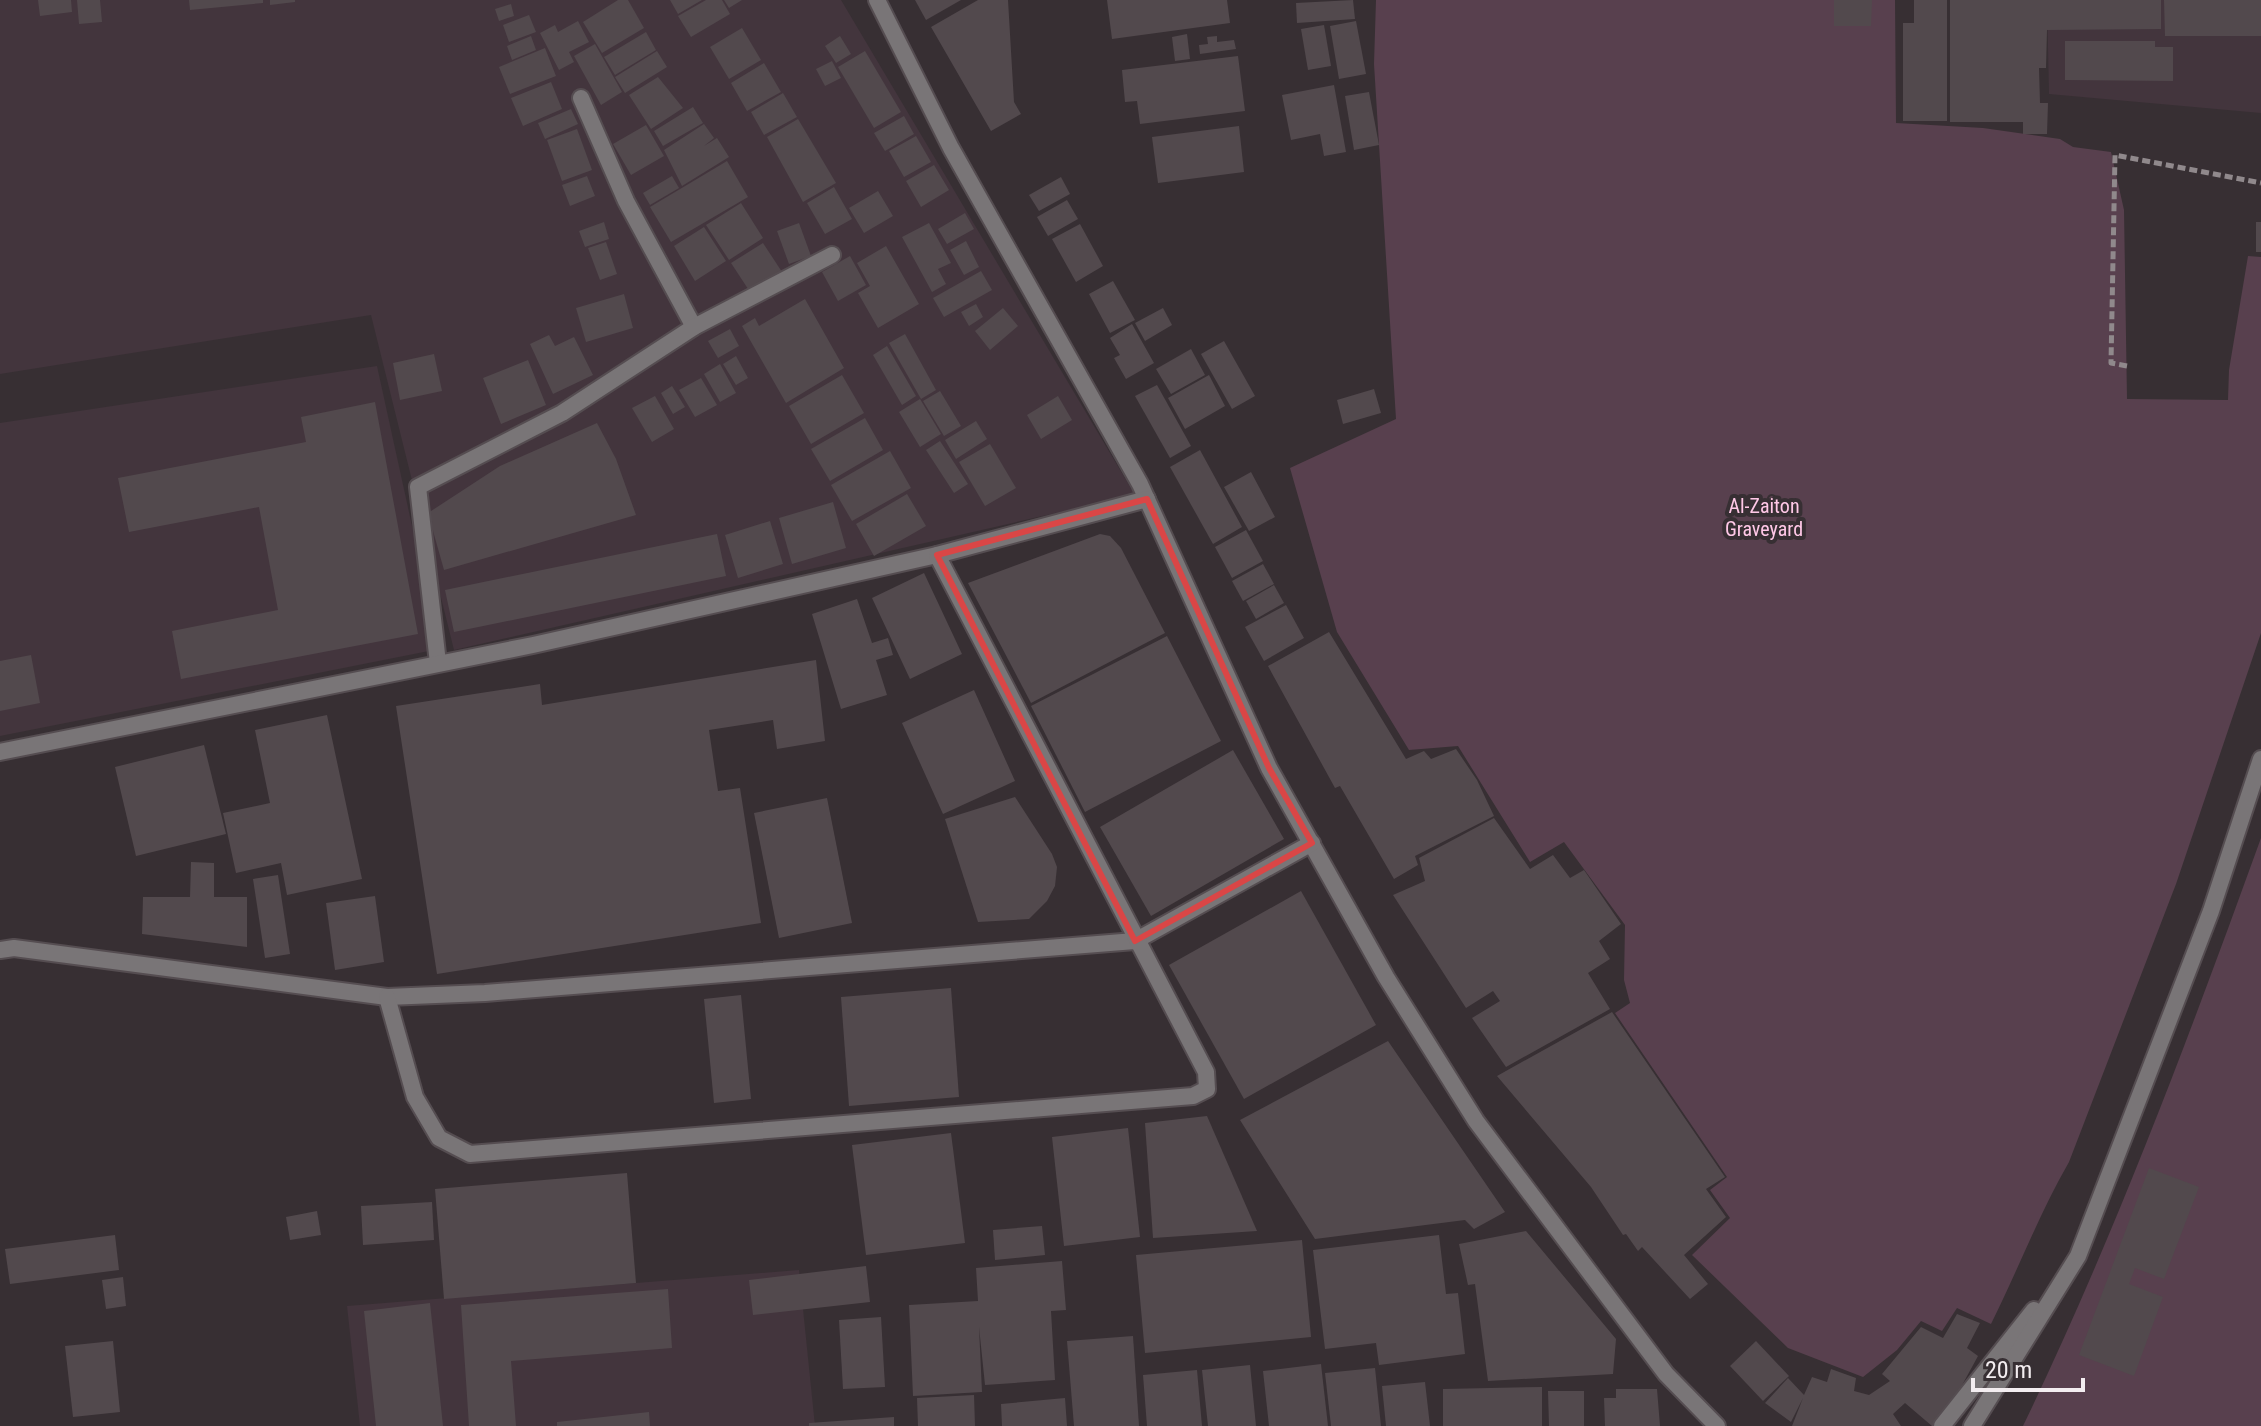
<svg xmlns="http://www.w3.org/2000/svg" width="2261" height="1426" viewBox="0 0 2261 1426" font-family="'Roboto Condensed',sans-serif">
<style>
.built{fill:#43353d}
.green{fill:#58404e}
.building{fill:#52494d}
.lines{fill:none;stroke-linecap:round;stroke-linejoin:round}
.minor-casing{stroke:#554d51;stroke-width:20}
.path{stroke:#90898c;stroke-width:5;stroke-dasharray:8 4;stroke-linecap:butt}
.minor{stroke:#797577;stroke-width:16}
.marked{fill:none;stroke:#da4646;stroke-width:6;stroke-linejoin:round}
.labels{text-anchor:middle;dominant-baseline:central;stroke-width:8;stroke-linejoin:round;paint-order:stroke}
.park-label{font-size:20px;fill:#ffc8e7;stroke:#372f33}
</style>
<rect width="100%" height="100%" fill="#372f33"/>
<g class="built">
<path d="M0,0h841l294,495 -681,155 -83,-335 -371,59z"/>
<path d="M2047,0h214v113l-212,-19z"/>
<path d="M377,366l62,283 -439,87v-313z"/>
<path d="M799,1270l16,156h-455l-13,-120z"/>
</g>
<g class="green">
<path d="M1376,0h519l1,123 87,5 77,11 13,8 38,5 13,58 3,189 101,1 1,-30 19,-114 13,1v376l-85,251 -107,278c-30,52 -51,108 -78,162l-34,-16 -15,23 -21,-10 -24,29 -34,27 -75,-29 -96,-93 38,-37 -20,-28 17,-13 -112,-164 15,-10 -6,-23 1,-55 -61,-83 -34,20 -72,-116 -49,4 -72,-118 -47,-164 106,-49 -22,-355z"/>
<path d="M2261,838v588h-238c92,-191 166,-389 238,-588z"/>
</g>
<g class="building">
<path d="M38,0h33l1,12 -32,4z"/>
<path d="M77,0h23l2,22 -23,2z"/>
<path d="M189,0h74v3l-73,7z"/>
<path d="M270,0h25v2l-25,3z"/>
<path d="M618,0h10l16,28 -42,25 -19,-31z"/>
<path d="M670,0h32l-24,14z"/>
<path d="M706,0h16l8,14 -39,23 -13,-21z"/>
<path d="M724,0h18l-13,8z"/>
<path d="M915,0h46l-35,20z"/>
<path d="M978,0h30l6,102 7,12 -30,17 -60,-104z"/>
<path d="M1107,0h120l3,23 -118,16z"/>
<path d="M1353,0l2,19 -58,4 -1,-20z"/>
<path d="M1834,0h38l-1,26h-37z"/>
<path d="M1914,0h33v121h-44v-98h11z"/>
<path d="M1950,0h211v29l-114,1 -1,38h-7l1,35h8l-1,31h-24v-12h-73z"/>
<path d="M2164,0h97v36h-96z"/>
<path d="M511,4l3,12 -15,5 -4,-12z"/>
<path d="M529,15l7,17 -27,10 -6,-17z"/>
<path d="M578,21l11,21 -20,10 5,10 -15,8 -19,-37 15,-8 3,7z"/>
<path d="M1356,21l10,53 -27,5 -9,-53z"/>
<path d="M1324,25l7,41 -23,4 -7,-41z"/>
<path d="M742,28l19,32 -32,19 -19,-32z"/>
<path d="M646,32l10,18 -41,25 -11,-18z"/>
<path d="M1187,34l3,25 -15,2 -3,-24z"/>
<path d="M531,36l5,14 -24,10 -5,-14z"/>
<path d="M840,36l11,18 -15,9 -11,-17z"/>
<path d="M1217,36v6l17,-2 2,9 -36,5 -1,-9 9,-1 -1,-7z"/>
<path d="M2065,41h90v6h18v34l-108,-1z"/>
<path d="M595,44l27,48 -21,13 -27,-49z"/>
<path d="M545,48l11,28 -46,18 -11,-27z"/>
<path d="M657,51l10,16 -42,26 -10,-16z"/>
<path d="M865,51l36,61 -27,16 -36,-61z"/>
<path d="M1238,56l7,55 -105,13 -3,-23 -12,1 -3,-32z"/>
<path d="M832,61l9,17 -16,8 -9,-17z"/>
<path d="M764,63l17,29 -34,19 -16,-28z"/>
<path d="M658,77l25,31 -32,21 -22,-34z"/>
<path d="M551,82l11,27 -39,17 -12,-28z"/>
<path d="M1334,85l12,67 -22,4 -4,-22 -29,6 -9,-45z"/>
<path d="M1369,92l10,53 -25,5 -9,-54z"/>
<path d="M783,93l14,24 -33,18 -13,-23z"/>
<path d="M693,107l10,16 -40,23 -9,-15z"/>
<path d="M571,109l7,15 -33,15 -7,-16z"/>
<path d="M904,116l10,18 -29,17 -11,-18z"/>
<path d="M798,119l38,64 -33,19 -36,-65z"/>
<path d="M704,124l10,14 -10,8 13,-8 12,19 -47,29 -18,-36z"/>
<path d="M646,125l18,31 -33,19 -18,-31z"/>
<path d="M1239,126l5,46 -86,11 -6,-46z"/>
<path d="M577,129l15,41 -30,11 -15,-41z"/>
<path d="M916,136l15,26 -27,15 -15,-26z"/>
<path d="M727,161l21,36 -77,45 -21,-35z"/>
<path d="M934,165l15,25 -28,17 -15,-26z"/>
<path d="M587,176l8,20 -25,10 -8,-21z"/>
<path d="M672,176l7,12 -29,17 -7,-12z"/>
<path d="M1061,177l9,17 -31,17 -10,-16z"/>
<path d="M834,187l18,32 -27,15 -18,-31z"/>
<path d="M878,191l15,25 -29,17 -15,-25z"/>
<path d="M1067,200l11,19 -30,17 -11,-19z"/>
<path d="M741,203l22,35 -34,22 -23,-35z"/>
<path d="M965,213l9,16 -27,15 -9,-15z"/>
<path d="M604,222l5,17 -24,8 -6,-16z"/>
<rect x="2256" y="222" width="5" height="30"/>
<path d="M799,223l12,33 -22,8 -12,-33z"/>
<path d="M929,223l22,40 -13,6 8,15 -14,8 -30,-55z"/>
<path d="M1080,224l23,42 -27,16 -24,-43z"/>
<path d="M704,227l22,34 -31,20 -21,-35z"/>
<path d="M966,241l13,26 -15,8 -14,-25z"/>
<path d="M606,242l11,32 -17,6 -12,-32z"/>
<path d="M763,243l21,32 -32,20 -21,-32z"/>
<path d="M886,246l33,58 -41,24 -20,-35 12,-7 -13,-23z"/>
<path d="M850,256l16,29 -28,16 -16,-29z"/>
<path d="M981,271l11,19 -48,27 -11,-19z"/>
<path d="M1113,281l22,39 -25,13 -21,-39z"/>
<path d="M624,294l9,34 -47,14 -10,-34z"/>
<path d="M805,299l39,69 -58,35 -44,-77 13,-8 4,8z"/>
<path d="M976,304l7,13 -14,9 -8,-14z"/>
<path d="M1003,308l15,18 -28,24 -15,-19z"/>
<path d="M1163,308l9,17 -27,16 -10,-18z"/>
<path d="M1132,324l22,39 -28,16 -12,-21 6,-3 -10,-17z"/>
<path d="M730,329l9,17 -21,12 -10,-17z"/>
<path d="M905,334l31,56 -15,9 -32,-56z"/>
<path d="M549,335l6,11 19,-9 19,38 -40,19 -23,-50z"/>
<path d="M1224,341l31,55 -23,13 -31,-55z"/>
<path d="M887,346l29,50 -14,9 -29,-50z"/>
<path d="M1191,349l14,26 -34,19 -15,-25z"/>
<path d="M434,354l8,37 -42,9 -7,-37z"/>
<path d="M736,356l12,22 -12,7 -13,-21z"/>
<path d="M528,360l18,45 -45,19 -18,-46z"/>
<path d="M720,364l16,29 -16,9 -16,-28z"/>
<path d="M842,375l22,38 -53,31 -22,-38z"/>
<path d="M1209,375l16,31 -40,23 -17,-31z"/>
<path d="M701,378l16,27 -22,12 -16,-27z"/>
<path d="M1157,385l34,61 -21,12 -35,-62z"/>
<path d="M672,386l13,21 -12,7 -12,-21z"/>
<path d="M1374,389l7,24 -38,11 -6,-24z"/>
<path d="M940,391l21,35 -17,10 -21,-35z"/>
<path d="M655,396l19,33 -22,13 -20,-34z"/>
<path d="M1058,396l14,24 -31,19 -14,-24z"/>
<path d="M920,399l21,35 -21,13 -21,-35z"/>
<path d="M375,402l43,232 -237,45 -9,-48 106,-21 -19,-103 -130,25 -11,-54 188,-36 -5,-25z"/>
<path d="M865,418l18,32 -53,31 -19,-32z"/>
<path d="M976,421l11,18 -31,20 -11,-19z"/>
<path d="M597,423l19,36 20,56 -192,55 -16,-57 72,-47z"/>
<path d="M940,441l28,43 -14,9 -28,-43z"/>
<path d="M990,444l26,44 -31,18 -26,-44z"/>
<path d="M1200,450l42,77 -29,17 -43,-77z"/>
<path d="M890,451l21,37 -59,33 -21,-36z"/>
<path d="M1251,472l24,45 -26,14 -25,-44z"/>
<path d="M907,494l19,32 -52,30 -18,-32z"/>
<path d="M833,502l13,46 -54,16 -13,-46z"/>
<path d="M770,521l13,43 -45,14 -13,-43z"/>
<path d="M1246,530l17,31 -31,17 -17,-31z"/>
<path d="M717,534l9,42 -272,56 -9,-42z"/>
<path d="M1100,534l10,2 11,12 44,85 -134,70 -63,-120z"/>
<path d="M1263,564l11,20 -31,17 -11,-20z"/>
<path d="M924,573l38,81 -52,25 -38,-81z"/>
<path d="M1274,585l10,18 -28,16 -10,-18z"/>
<path d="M857,599l15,44 16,-5 5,17 -17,5 11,35 -46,14 -29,-95z"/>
<path d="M1286,605l18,33 -40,23 -19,-34z"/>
<path d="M1329,632l77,127 18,-8 7,8 25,-10 21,31 17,36 -79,40 3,9 -24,14 -54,-93 -5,2 -67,-122z"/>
<path d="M1167,636l54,105 -136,71 -54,-106z"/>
<path d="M31,655l9,48 -40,8v-50z"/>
<path d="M816,660l9,81 -48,8 -4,-29 -64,10 9,61 22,-3 21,135 -324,51 -41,-268 144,-22 2,21z"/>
<path d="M974,690l41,91 -72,33 -41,-91z"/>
<path d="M327,715l35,164 -75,16 -6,-32 -45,10 -13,-60 47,-10 -15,-73z"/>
<path d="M204,745l22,89 -90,22 -21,-89z"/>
<path d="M1233,750l51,89 -133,77 -51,-89z"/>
<path d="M1015,797l37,57 5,13 -2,19 -8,15 -18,18 -51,3 -33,-103z"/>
<path d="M827,798l25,125 -73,15 -25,-125z"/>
<path d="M1494,818l36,51 23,-14 17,23 14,-8 37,54 -22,17 11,18 -22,14 22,36 -104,58 -34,-49 28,-17 -7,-10 -27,17 -73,-113 32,-14 -6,-23z"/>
<path d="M191,862l23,1v34h33v50l-105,-13 1,-37h47z"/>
<path d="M278,875l12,79 -25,4 -12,-79z"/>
<path d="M1301,891l75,134 -132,74 -75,-134z"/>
<path d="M375,896l9,66 -49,8 -9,-67z"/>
<path d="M951,988l8,109 -110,9 -8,-109z"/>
<path d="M741,995l10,104 -37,4 -10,-104z"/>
<path d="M1612,1012l113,165 -19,12 20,28 -42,38 24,29 -18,15 -48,-52 -4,4 -12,-17 -3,1 -32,-48 -94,-111z"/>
<path d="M1388,1041l117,171 -31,17 -9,-9 -150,19 -75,-119z"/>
<path d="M1207,1116l50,115 -104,7 -8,-115z"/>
<path d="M1128,1128l12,109 -76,9 -12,-109z"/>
<path d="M951,1133l14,110 -99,12 -14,-110z"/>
<path d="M2149,1168l50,19 -35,92 -29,-11 -6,16 34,13 -29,79 -55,-21z"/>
<path d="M627,1173l9,110 -192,16 -9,-110z"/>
<path d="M432,1202l2,38 -71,5 -2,-39z"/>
<path d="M317,1211l4,24 -31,5 -4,-23z"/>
<path d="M1042,1226l3,29 -50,5 -2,-30z"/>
<path d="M1526,1231l90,108 -3,35 -125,7 -13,-97 -7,1 -9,-41z"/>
<path d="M115,1235l4,35 -109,14 -5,-35z"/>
<path d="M1439,1235l7,59 12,-1 7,61 -86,11 -3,-22 -51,6 -12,-99z"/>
<path d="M1302,1240l9,97 -166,16 -9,-98z"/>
<path d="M1062,1261l4,49 -15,1 4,69 -70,5 -6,-58 3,65 -69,4 -4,-91 69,-4 -2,-33z"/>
<path d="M866,1266l4,36 -117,13 -4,-35z"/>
<path d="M123,1277l3,29 -20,3 -4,-29z"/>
<path d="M668,1289l4,59 -161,13 5,65h-47l-8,-121z"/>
<path d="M430,1303l13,123h-67l-12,-115z"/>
<path d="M1957,1314l23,9 -13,25 11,8 -24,44 -22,26 -27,-23 -12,11 8,12h-109l11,-28 -12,24 -26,-19 23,-25 16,17 8,-18 15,5 4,-13 25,9 -2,13 15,4 21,-14 -8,-7 39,-47 22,11z"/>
<path d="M881,1317l4,70 -42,2 -4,-69z"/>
<path d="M1133,1336l6,90h-65l-7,-85z"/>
<path d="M113,1341l7,71 -47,5 -8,-71z"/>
<path d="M1756,1341l33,35 -26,25 -33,-35z"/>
<path d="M1321,1364l7,62h-59l-6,-55z"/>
<path d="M1250,1365l6,61h-48l-6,-56z"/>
<path d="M1375,1368l6,58h-50l-6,-53z"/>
<path d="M1197,1370l5,56h-55l-4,-51z"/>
<path d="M1425,1382l5,44h-44l-4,-40z"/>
<path d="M1542,1387v39h-99v-37z"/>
<path d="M1616,1389h41l3,37h-55l-1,-28h12z"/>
<path d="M1548,1391h36v35h-35z"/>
<path d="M974,1395l1,31h-57l-1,-28z"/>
<path d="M1065,1398l2,28h-65l-1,-22z"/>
<path d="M649,1412l1,14h-93v-4z"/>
<path d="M894,1417v9h-85v-3z"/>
</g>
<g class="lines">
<g class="minor-casing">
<g id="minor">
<path d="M877,0l74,148 189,336 129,284 117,209 90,144 190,253 51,52"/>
<path d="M581,98l45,103 68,126"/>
<path d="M438,663l-20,-176 144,-74 132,-86 138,-72"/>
<path d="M0,752l533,-107 404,-90 210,-56"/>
<path d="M0,950l14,-2 373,49 98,-4 650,-52 177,-98"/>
<path d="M387,997l28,100 24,41 31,16 723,-58 14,-7 -1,-17 -269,-517"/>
<path d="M1942,1426l92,-116"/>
<path d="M1972,1426l106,-170 133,-345 50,-152"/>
</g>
</g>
<path class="path" d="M2127,366l-16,-3 4,-208 146,28"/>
<use href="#minor" class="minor"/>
</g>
<path class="marked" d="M1147,499l122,269 43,75 -177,98 -198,-386z"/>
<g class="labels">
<g class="park-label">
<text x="1764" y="506">Al-Zaiton<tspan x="1764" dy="23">Graveyard</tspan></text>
</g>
</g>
<path d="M1973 1378v12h110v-12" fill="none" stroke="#f3edf0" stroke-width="4"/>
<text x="1985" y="1378" font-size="24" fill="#f3edf0" stroke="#372f33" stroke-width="6" paint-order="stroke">20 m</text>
</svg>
